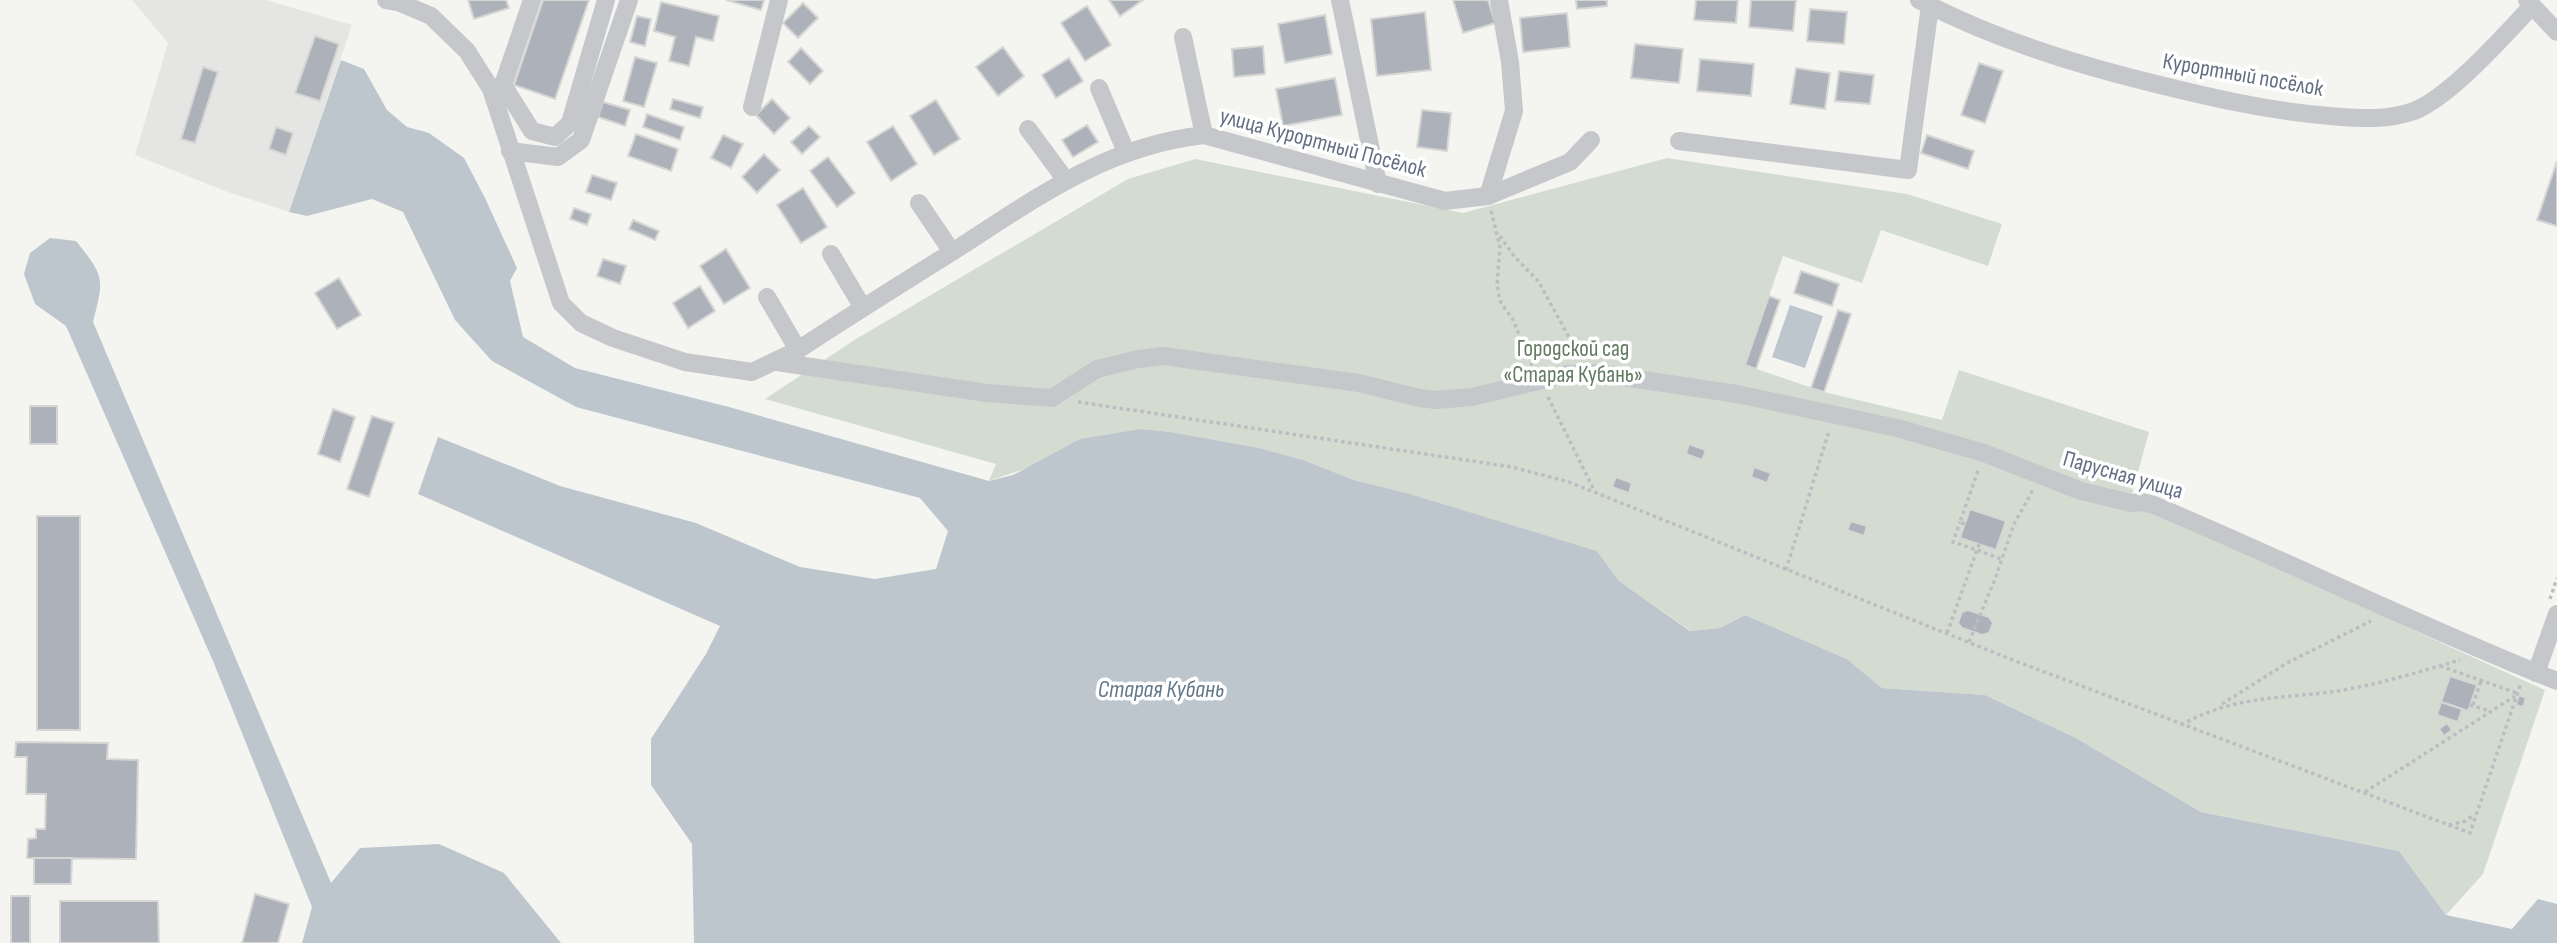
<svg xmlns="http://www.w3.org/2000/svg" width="2557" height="943" viewBox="0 0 2557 943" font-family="'Sofia Sans Condensed',sans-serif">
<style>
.built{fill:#e5e6e4}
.green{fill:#d4dcd2}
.water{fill:#bdc6cd}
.building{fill:#adb2ba;stroke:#d6d6d4;stroke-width:2}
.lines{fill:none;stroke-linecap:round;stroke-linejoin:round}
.path{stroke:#bcbdc0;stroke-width:3.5;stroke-dasharray:3.5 3.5;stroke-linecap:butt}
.minor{stroke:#c5c7cb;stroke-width:18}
.labels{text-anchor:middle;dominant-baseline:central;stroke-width:7;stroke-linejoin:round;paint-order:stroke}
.street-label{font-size:23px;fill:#637083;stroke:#fff}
.park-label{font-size:23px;fill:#637a62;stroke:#fff}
.water-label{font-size:24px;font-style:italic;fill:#637887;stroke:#fff}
</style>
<rect width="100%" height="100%" fill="#f4f5f1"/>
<path class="built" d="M132,0h134l86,25 -63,187 -64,-21 -90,-36 33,-112z"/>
<path class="green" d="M1667,158l240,36 95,30 -14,42 -107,-36 -19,53 -79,-27 -38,109 79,27 118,28 17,-50 190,62 -19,69 415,189 -62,184 -37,41 -47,-64 -198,-39 -125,-74 -91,-43 -103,-7 -35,-29 -102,-44 -25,13 -29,3 -72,-50 -22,-30 -240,-70 -54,-21 -45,-12 -87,-16 -30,-3 -152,52 7,-17 -231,-65 91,-60 272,-160 67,-20 268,54z"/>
<g class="water">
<path d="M341,60l23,9 23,41 20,17 22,6 35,25 21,40 32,70 -7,13 13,56 52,31 154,39 260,74 24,-6 67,-36 61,-10 30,3 88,16 44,12 54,21 49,12 191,58 22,30 71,50 30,-3 25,-13 102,44 35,29 103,7 91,43 125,74 198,39 47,64 66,14 26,-30 19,5v39h-1863l-2,-99 -41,-59v-46l55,-85 14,-28 -302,-132 20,-57 122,49 136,37 104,44 75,12 61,-10 12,-38 -28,-33 -344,-91 -84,-46 -37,-41 -52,-108 -31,-13 -65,17 -18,-4z"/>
<path d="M50,238l26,3c29,36 28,37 17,81l238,561 29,-35 79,-4 65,29 57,70h-259l10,-36 -99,-246 -147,-335 -31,-22 -11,-30 6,-21z"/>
<path d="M1790,305l33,11 -18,52 -33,-11z"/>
</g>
<g class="building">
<path d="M468,0h38l3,8 -35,11z"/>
<path d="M543,0h46l-34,99 -41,-14z"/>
<path d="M726,0h38l-3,10z"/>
<path d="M1109,0h34l-23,16z"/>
<path d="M1453,0h35l7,23 -32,10z"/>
<path d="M1576,0h31v6l-30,3z"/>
<path d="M1696,0h42l-2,23 -42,-3z"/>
<path d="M1751,0h45l-3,31 -44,-4z"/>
<path d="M661,2l58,14 -6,25 -17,-4 -7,29 -20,-5 6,-24 -21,-6z"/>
<path d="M803,3l15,15 -20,20 -15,-15z"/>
<path d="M1087,6l24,39 -26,16 -24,-38z"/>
<path d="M1810,9l37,3 -3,32 -37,-3z"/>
<path d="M1425,12l6,58 -54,6 -6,-57z"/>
<path d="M1567,13l3,34 -47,5 -3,-34z"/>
<path d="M1325,15l7,39 -47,9 -7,-39z"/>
<path d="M637,16l14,3 -6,27 -15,-4z"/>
<path d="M315,36l24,8 -19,57 -25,-8z"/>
<path d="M1635,44l48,5 -4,34 -48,-5z"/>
<path d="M1263,46l2,28 -31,3 -2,-28z"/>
<path d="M1003,47l21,29 -26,20 -22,-29z"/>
<path d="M801,48l22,23 -13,13 -22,-22z"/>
<path d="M635,57l22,6 -13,44 -21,-6z"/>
<path d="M1069,58l14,23 -27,17 -14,-23z"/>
<path d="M1700,59l54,5 -3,32 -54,-5z"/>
<path d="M1979,63l24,8 -18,52 -24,-8z"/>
<path d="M203,67l15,5 -23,71 -14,-4z"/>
<path d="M1796,68l34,5 -5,36 -35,-5z"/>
<path d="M1839,71l35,4 -4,29 -35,-3z"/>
<path d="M1335,78l7,37 -59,11 -7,-37z"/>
<path d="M673,99l30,8 -3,11 -30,-9z"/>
<path d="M772,99l18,19 -16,16 -18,-19z"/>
<path d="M936,100l24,39 -26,16 -24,-39z"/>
<path d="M603,102l27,8 -5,16 -27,-9z"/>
<path d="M1422,110l29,3 -4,38 -30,-4z"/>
<path d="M647,114l37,13 -4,13 -37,-13z"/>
<path d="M1087,125l11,17 -25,15 -11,-17z"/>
<path d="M809,126l11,11 -18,17 -11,-12z"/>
<path d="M893,126l24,38 -26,17 -24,-39z"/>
<path d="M276,127l17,6 -7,22 -17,-6z"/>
<path d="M636,134l42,15 -7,22 -43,-15z"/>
<path d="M723,135l20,9 -12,24 -20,-10z"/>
<path d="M1927,135l47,16 -6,18 -47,-16z"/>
<path d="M764,154l16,16 -23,23 -15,-16z"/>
<path d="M828,157l27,36 -18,14 -27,-36z"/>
<path d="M2557,161v65l-20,-6z"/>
<path d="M592,175l25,8 -6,17 -25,-8z"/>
<path d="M803,188l24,39 -26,16 -24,-38z"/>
<path d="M574,208l17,6 -4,11 -17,-6z"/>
<path d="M633,220l26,11 -4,9 -26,-11z"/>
<path d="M726,249l24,39 -26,16 -24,-38z"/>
<path d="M603,259l23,7 -6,18 -23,-8z"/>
<path d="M1801,271l38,13 -7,22 -38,-13z"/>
<path d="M339,278l22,37 -24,14 -22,-36z"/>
<path d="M700,286l15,25 -27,17 -15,-25z"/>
<path d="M1769,296l11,4 -24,69 -11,-4z"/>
<path d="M1838,310l13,4 -27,78 -13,-4z"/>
<rect x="30" y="406" width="27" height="38"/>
<path d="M333,409l22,8 -15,45 -22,-8z"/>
<path d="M372,416l22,7 -25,74 -22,-8z"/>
<path d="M1689,444l17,6 -4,10 -16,-6z"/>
<path d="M1754,467l17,6 -4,10 -16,-6z"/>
<path d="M1616,477l16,6 -3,10 -17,-6z"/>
<path d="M1970,509l36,12 -10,29 -36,-12z"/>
<rect x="37" y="516" width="43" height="214"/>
<path d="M1851,521l16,5 -3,10 -17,-6z"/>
<path d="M1968,610l21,7 4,6 -4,10 -7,2 -20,-7 -4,-5 4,-11z"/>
<path d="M2450,676l27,9 -9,26 -27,-9z"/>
<path d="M2519,695l7,3 -3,9 -7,-2z"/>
<path d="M2441,702l21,7 -4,13 -21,-7z"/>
<path d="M2447,723l5,7 -8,6 -5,-7z"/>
<path d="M16,742l92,1 -1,16 31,1 -2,99 -109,-1 1,-19 8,-1v-9h9l1,-35h-20l1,-37h-12z"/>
<path d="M34,858h38l-1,26h-37z"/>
<path d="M255,894l34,10 -11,39h-36z"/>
<rect x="11" y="896" width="19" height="47"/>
<path d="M60,901h98l1,42h-99z"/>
</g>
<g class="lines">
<g class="path">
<path d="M1491,211l9,36 -3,38 3,16 13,19 19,45"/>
<path d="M1500,236l14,20 24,25 42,76"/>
<path d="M1548,397l46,93"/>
<path d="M1078,402l434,65 57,15 436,175 465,176 51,-150"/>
<path d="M1965,524l-5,-2 19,-54"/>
<path d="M1979,544l-2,6 24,9"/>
<path d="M1786,570l43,-139"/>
<path d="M2550,599l7,-21"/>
<path d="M1947,633l30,-83 -24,-8 7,-20"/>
<path d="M1969,642l26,-63 19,-55 19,-34"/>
<path d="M2440,666l77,27"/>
<path d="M2222,704l65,-41 84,-42"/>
<path d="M2470,705l20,6"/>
<path d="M2473,705l8,-24"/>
<path d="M2181,725c62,-34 108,-24 173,-37 36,-7 71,-18 106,-28"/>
<path d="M2365,792l150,-96"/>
<path d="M2449,825l16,-4 9,-6"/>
</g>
<g class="minor">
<path d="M386,0l12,2 33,14 36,35 24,38 70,214 20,20 32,15 72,24 67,10 46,-22c53,-35 108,-69 162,-103 79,-51 147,-101 244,-112l241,66 43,-5 82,-34 21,-22"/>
<path d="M1340,0l38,184"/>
<path d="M1919,0c73,38 149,62 229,82 60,15 120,29 182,34 28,2 56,5 84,-5 36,-14 91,-76 118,-105"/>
<path d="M2527,0l30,32"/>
<path d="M1183,37l21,98"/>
<path d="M503,85l29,46 23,6 15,-14 36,-123"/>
<path d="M494,88l9,-3 29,-85"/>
<path d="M1099,88l27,64"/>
<path d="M752,107l27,-107"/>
<path d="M1028,129l37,50"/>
<path d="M1679,141l229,29 22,-164"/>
<path d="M510,151l48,6 23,-17 48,-140"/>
<path d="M1488,196l26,-85 -4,-49 -11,-62"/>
<path d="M919,203l33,49"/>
<path d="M831,254l32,54"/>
<path d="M767,297l31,53"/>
<path d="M777,362l210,31 65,5 45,-29 41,-10 25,-3 196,27 60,15 17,2 36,-3 95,-23 30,-1 140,21 160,34 87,25 97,38 50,12 11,-1 12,3c135,57 267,122 403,176"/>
<path d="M2536,673l21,-59"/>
</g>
</g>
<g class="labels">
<g class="street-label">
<text transform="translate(2243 75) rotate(10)">Курортный посёлок</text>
<text transform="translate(1323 143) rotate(15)">улица Курортный Посёлок</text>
<text transform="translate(2123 475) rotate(16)">Парусная улица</text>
</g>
<g class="park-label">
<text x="1573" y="349">Городской сад<tspan x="1573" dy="26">«Старая Кубань»</tspan></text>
</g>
<g class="water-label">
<text x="1161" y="689">Старая Кубань</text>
</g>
</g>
</svg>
